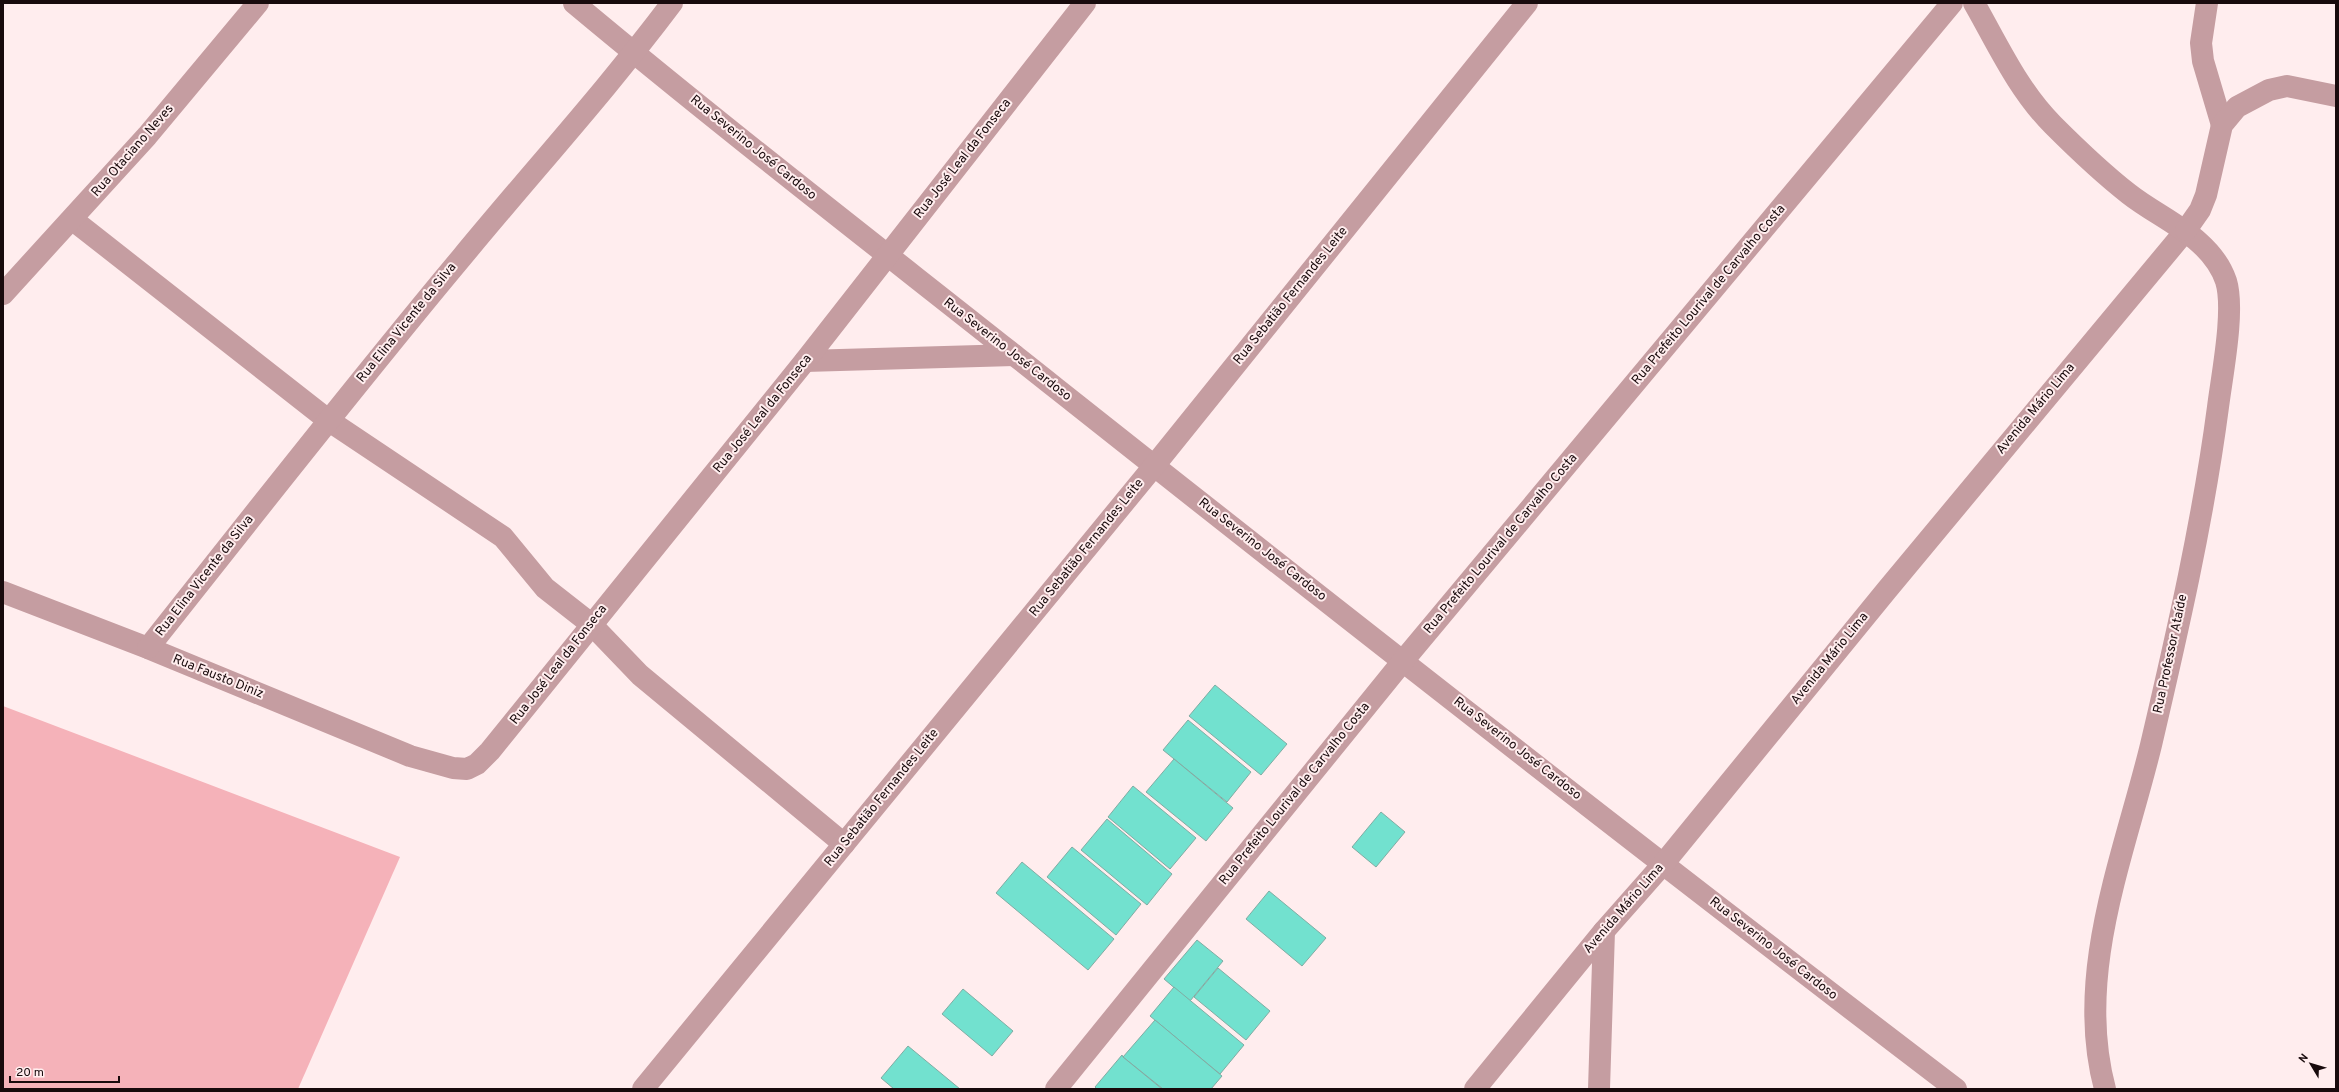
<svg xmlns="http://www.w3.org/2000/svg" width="2339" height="1092" font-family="Overpass,sans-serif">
  <rect width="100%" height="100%" fill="#ffedee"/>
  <!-- green -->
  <polygon fill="#f5b2b9" points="3,706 400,857 298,1089 3,1089"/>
  <!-- building -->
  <g fill="#72e1cf" stroke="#80aca3">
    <polygon points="1215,685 1287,744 1261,775 1189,716"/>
    <polygon points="1188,720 1251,772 1227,802 1163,750"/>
    <polygon points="1174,759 1233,808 1206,841 1146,792"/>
    <polygon points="1133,786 1196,838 1170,869 1108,817"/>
    <polygon points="1381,812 1405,832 1376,867 1352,847"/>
    <polygon points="1107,819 1172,874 1147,905 1081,850"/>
    <polygon points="1072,847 1141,904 1116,935 1047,877"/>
    <polygon points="1022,862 1114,939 1088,970 996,893"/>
    <polygon points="1269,891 1326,938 1302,966 1246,919"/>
    <polygon points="1197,940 1223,961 1190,1001 1164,979"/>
    <polygon points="1218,968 1270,1011 1246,1040 1194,997"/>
    <polygon points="1174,987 1244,1045 1220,1074 1150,1016"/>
    <polygon points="963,989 1013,1031 992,1056 942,1014"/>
    <polygon points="1155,1020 1222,1076 1211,1089 1163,1089 1123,1057"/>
    <polygon points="908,1046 960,1089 894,1089 881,1078"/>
    <polygon points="1122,1055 1123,1057 1162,1089 1097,1089 1095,1087"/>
  </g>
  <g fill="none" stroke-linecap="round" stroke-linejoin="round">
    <!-- minor -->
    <g stroke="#c59da1" stroke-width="22">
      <path d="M574 3C732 135 896 261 1057 389 1355 625 1654 859 1956 1089"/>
      <polyline points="2207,3 2201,43 2203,61 2222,125"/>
      <polyline points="73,220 328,420 503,537 545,588 591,624 640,675 844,844"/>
      <polyline points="3,294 147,136 258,3"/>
      <polyline points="805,361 1014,355"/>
      <polyline points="3,592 148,648 410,756 453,768 467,769 477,764 490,751 805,361 1085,3"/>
      <path d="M148 648C252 517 355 385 462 257 532 172 606 91 672 3"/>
      <polyline points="643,1089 1154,466 1527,3"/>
      <polyline points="1056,1089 1403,661 1952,3"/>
      <polyline points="1475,1089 1604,931 1664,863 1886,591 2186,230"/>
      <polyline points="1599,1089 1604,931"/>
    </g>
    <!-- tertiary -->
    <g stroke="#c59da1" stroke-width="22">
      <path d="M1974 3C1998 45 2018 90 2053 125 2077 149 2102 173 2129 194 2162 220 2211 237 2226 281 2235 310 2222 375 2218 407 2203 521 2177 634 2151 745 2124 856 2074 974 2105 1089"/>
      <polyline points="2186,230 2200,210 2206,195 2222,125 2237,107 2269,90 2287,86 2336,96"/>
    </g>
  </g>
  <g text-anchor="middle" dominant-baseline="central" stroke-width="4" stroke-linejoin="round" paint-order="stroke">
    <!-- street labels -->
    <g font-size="13" fill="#180a0c" stroke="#ffedee">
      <text transform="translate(753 148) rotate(39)">Rua Severino José Cardoso</text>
      <text transform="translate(133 151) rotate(-49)">Rua Otaciano Neves</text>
      <text transform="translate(963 159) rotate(-52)">Rua José Leal da Fonseca</text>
      <text transform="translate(1709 295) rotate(-50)">Rua Prefeito Lourival de Carvalho Costa</text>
      <text transform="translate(1291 296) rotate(-51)">Rua Sebatião Fernandes Leite</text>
      <text transform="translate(407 323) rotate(-51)">Rua Elina Vicente da Silva</text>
      <text transform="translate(1007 350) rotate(38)">Rua Severino José Cardoso</text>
      <text transform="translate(2036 409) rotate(-50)">Avenida Mário Lima</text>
      <text transform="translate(763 414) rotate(-51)">Rua José Leal da Fonseca</text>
      <text transform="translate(1501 544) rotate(-50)">Rua Prefeito Lourival de Carvalho Costa</text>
      <text transform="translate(1087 548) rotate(-51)">Rua Sebatião Fernandes Leite</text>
      <text transform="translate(1262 550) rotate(38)">Rua Severino José Cardoso</text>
      <text transform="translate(205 576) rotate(-52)">Rua Elina Vicente da Silva</text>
      <text transform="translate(2171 654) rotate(-78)">Rua Professor Ataíde</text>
      <text transform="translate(1830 659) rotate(-51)">Avenida Mário Lima</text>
      <text transform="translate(559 665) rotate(-52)">Rua José Leal da Fonseca</text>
      <text transform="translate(218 677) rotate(22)">Rua Fausto Diniz</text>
      <text transform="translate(1517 749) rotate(38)">Rua Severino José Cardoso</text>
      <text transform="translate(1295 794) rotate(-51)">Rua Prefeito Lourival de Carvalho Costa</text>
      <text transform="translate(882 798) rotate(-51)">Rua Sebatião Fernandes Leite</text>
      <text transform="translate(1624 909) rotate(-49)">Avenida Mário Lima</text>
      <text transform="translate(1773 949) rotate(38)">Rua Severino José Cardoso</text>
    </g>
  </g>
  <!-- border -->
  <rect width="2339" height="1092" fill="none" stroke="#180a0c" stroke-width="8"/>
  <!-- north arrow -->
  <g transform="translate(2311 1064) rotate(308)" stroke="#ffedee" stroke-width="3" paint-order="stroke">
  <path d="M0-3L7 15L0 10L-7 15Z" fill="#180a0c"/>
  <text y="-6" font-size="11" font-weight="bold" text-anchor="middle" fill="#180a0c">N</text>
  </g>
  <!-- scale -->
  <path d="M10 1076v6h109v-6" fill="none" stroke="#180a0c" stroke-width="2"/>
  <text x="16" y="1076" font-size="12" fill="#180a0c" stroke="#ffedee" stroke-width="3" paint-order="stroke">20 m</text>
</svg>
